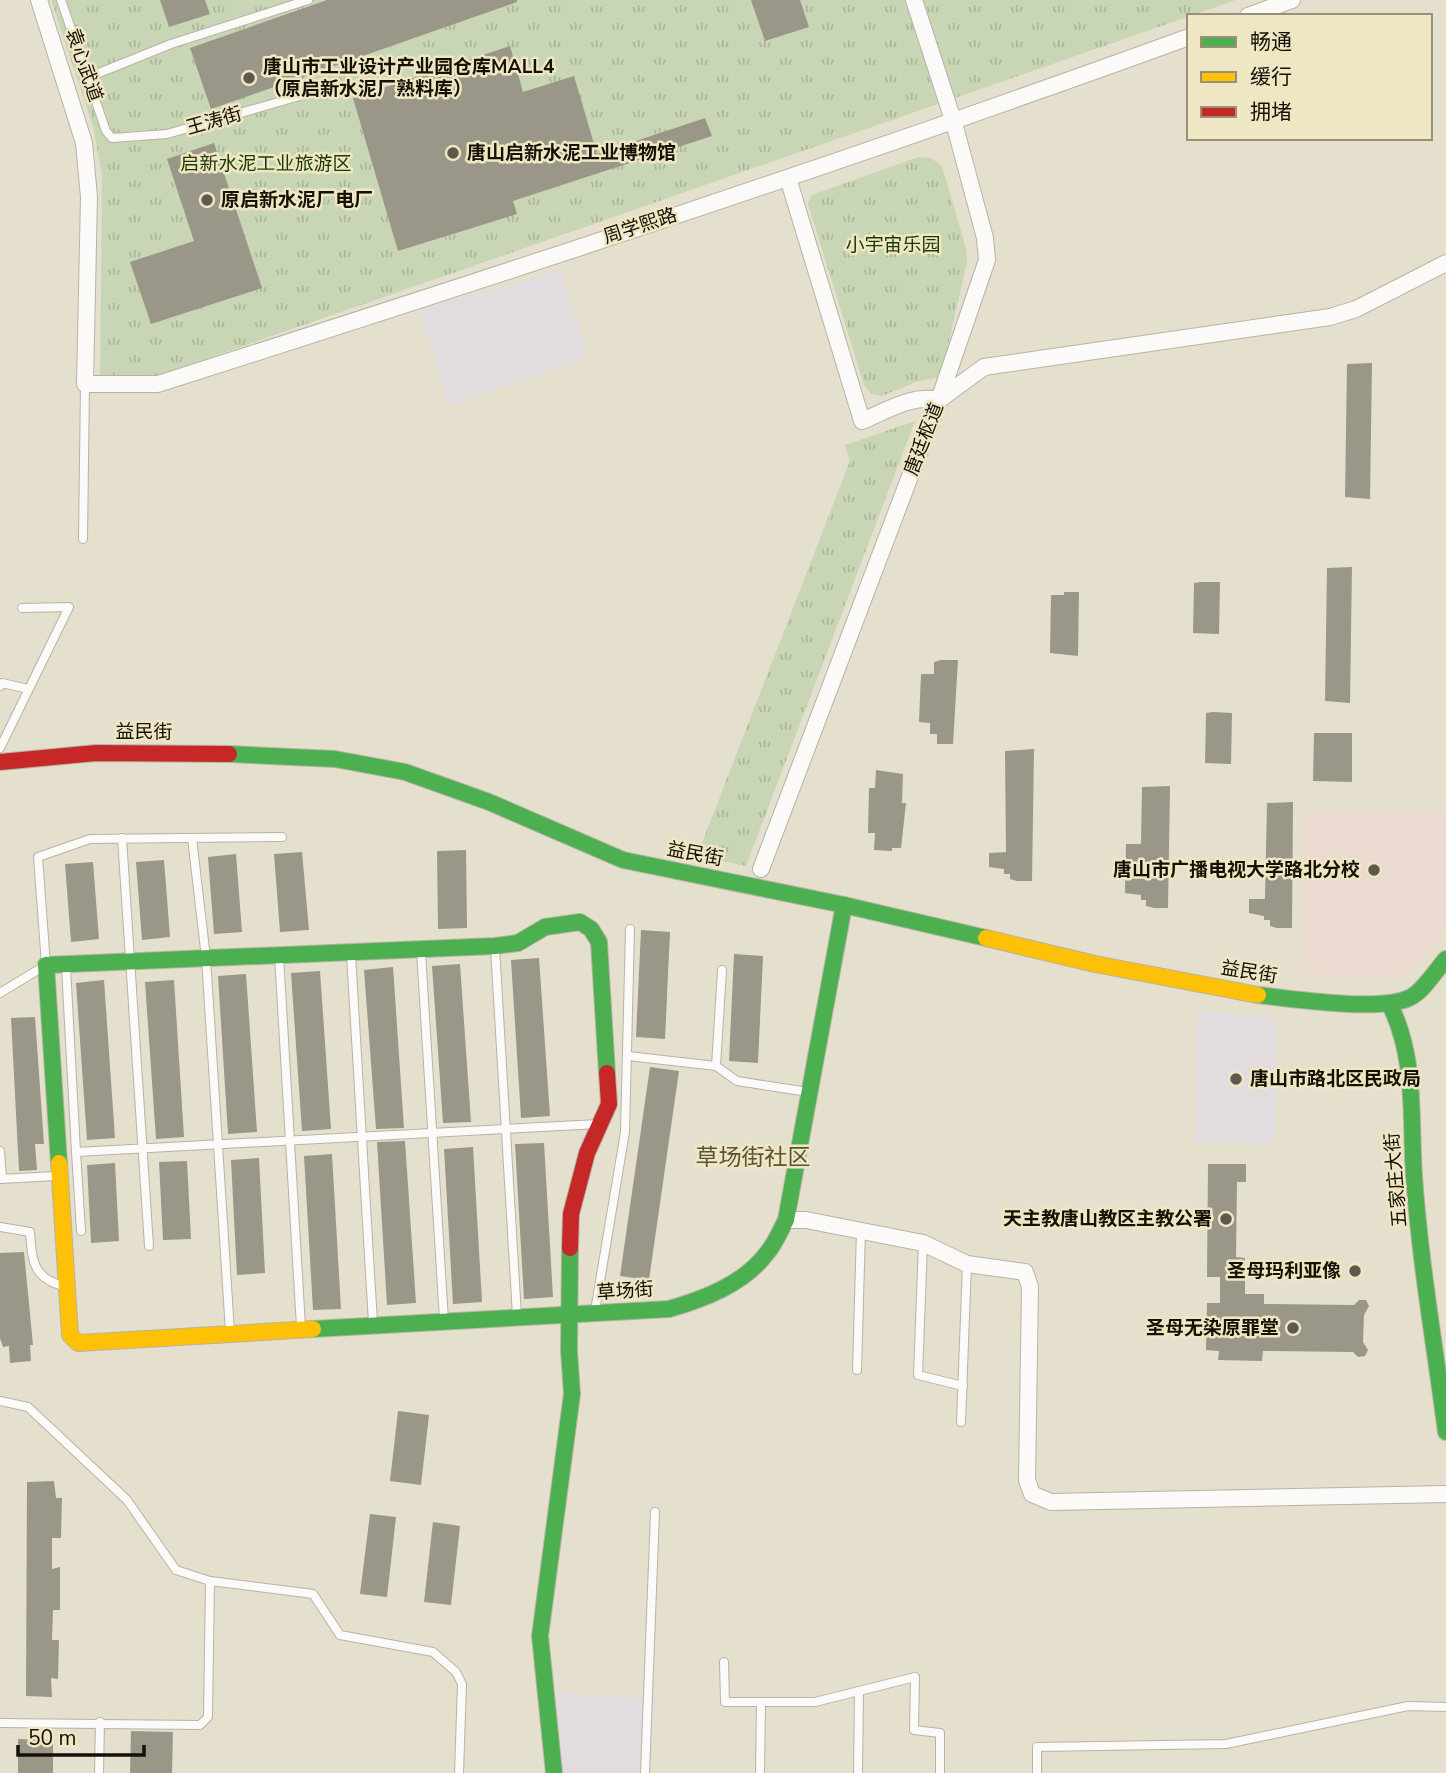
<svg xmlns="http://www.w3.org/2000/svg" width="1446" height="1773" font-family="'Nunito Sans','Noto Sans SC',sans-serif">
  <defs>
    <pattern id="park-tufts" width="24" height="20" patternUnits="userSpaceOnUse" patternTransform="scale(1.75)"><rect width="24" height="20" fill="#c8d6b5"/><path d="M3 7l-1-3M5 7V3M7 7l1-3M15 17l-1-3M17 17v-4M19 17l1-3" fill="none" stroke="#abb79a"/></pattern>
  </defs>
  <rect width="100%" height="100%" fill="#e5e0cd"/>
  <!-- commercial -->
  <g fill="#e2dcdf">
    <polygon points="560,271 589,357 448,406 420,309"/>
    <polygon points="1197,1011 1276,1017 1275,1143 1195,1142"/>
    <polygon points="562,1689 578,1695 655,1699 651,1773 563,1773 556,1698"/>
  </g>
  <!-- education -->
  <polygon fill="#ebdad0" points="1304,811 1446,812 1446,928 1417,963 1395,978 1299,973"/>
  <!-- park -->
  <g fill="url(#park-tufts)">
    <polygon points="51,0 1236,0 169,372 133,380 100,379 102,176 93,126"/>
    <polygon points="918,157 931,158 942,166 966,248 967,262 941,377 916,382 882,396 871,394 864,385 808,204 812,195"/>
    <polygon points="915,421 746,866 697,856 850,461 845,445"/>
  </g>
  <!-- building -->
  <g fill="#9a9688">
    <polygon points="160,0 205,0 210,14 169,27"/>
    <polygon points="327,0 517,0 517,2 211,109 190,48"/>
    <polygon points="751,0 800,0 809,27 765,41"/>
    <polygon points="510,46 523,92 574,76 597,154 705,118 712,136 513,201 517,214 398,251 353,98"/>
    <polygon points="214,143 262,288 151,324 130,262 194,241 167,159"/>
    <polygon points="1372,363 1370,499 1345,497 1347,364"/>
    <polygon points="1352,567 1350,703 1325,701 1327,568"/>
    <polygon points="1201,582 1220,582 1219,634 1193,633 1194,583"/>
    <polygon points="1064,592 1079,592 1078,656 1050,653 1051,595 1064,595"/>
    <polygon points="941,660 958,660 953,744 937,744 937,734 930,734 930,723 919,722 921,674 934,674 934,662"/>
    <polygon points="1213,712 1232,713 1231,764 1205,763 1206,713"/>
    <polygon points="1314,733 1352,733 1352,782 1313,781"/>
    <polygon points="1034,749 1032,881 1017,881 1010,879 1010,874 1004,874 1004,869 989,867 989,853 1006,852 1005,751"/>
    <polygon points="876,770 903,774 902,803 906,803 901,848 892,848 892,851 874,850 875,833 868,833 869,788 875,788"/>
    <polygon points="1170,786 1168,908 1154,908 1146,906 1146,900 1141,900 1141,895 1125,893 1126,844 1141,844 1142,787"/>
    <polygon points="1293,802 1292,928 1277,928 1270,926 1270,920 1264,920 1264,916 1249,913 1249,899 1265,899 1267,803"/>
    <polygon points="466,850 467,928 438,929 437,851"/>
    <polygon points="302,852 309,930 280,932 274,854"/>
    <polygon points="236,854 242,932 214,934 208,857"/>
    <polygon points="164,860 170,937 142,940 136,862"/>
    <polygon points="93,862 99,939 71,942 65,864"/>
    <polygon points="641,930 670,932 665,1039 636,1037"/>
    <polygon points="734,954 763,956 758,1063 729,1061"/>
    <polygon points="539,958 550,1116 521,1118 511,960"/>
    <polygon points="460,964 471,1122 443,1123 432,966"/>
    <polygon points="393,967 404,1128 376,1129 364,970"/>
    <polygon points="320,971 331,1129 302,1131 291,973"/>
    <polygon points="246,974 257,1132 228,1134 218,976"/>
    <polygon points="104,980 115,1138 87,1140 76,983"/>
    <polygon points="174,980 184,1137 156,1139 145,982"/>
    <polygon points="35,1017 44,1144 35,1144 37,1170 19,1171 11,1018"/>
    <polygon points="650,1067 679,1071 649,1280 620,1276"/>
    <polygon points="405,1141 416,1303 387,1305 377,1142"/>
    <polygon points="544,1143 553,1297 524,1299 515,1144"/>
    <polygon points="473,1147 482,1302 453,1304 444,1149"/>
    <polygon points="332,1154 341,1309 313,1310 304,1156"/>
    <polygon points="259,1158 265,1273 237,1275 231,1160"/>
    <polygon points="187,1161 191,1239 163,1240 159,1162"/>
    <polygon points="115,1163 119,1241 91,1243 87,1165"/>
    <polygon points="1208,1164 1246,1164 1246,1182 1237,1182 1236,1257 1245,1258 1245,1294 1264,1294 1264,1304 1354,1305 1359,1300 1366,1300 1369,1306 1364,1315 1363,1342 1368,1350 1365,1356 1358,1357 1353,1352 1263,1351 1262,1361 1218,1360 1219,1351 1206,1350 1207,1303 1220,1303 1220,1277 1207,1277"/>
    <polygon points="24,1252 33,1345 30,1345 31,1361 10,1363 9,1346 3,1347 0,1338 0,1253"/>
    <polygon points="398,1411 429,1415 421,1485 390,1481"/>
    <polygon points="54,1481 56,1498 62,1498 61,1538 52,1538 52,1569 60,1567 60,1610 53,1610 52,1640 59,1640 58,1679 51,1678 52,1697 26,1696 27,1482"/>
    <polygon points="370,1514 396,1517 387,1597 360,1594"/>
    <polygon points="433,1522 460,1526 451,1605 424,1602"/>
    <polygon points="131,1731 173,1732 172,1773 130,1773"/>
    <polygon points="18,1739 53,1740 53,1773 18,1773"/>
  </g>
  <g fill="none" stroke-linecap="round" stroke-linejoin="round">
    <!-- lane casing -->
    <g stroke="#b7b3a4" stroke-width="10">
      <g id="lane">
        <polyline points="61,0 106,131 112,138 167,134 324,89"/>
        <polyline points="89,77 171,44 308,0"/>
        <polyline points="83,539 85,384"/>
        <polyline points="0,686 2,683 28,689"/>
        <polyline points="0,748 69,607 22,608"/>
        <polyline points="122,838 149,1246"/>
        <polyline points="192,838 206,958 230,1332"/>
        <polyline points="495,948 517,1316"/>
        <polyline points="421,952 444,1320"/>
        <polyline points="351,955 373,1323"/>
        <polyline points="279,956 301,1327"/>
        <polyline points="66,967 76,1152 598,1124"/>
        <polyline points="0,993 46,965 38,857 90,839 282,837"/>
        <polyline points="628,1056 716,1066 737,1081 808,1092"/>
        <polyline points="716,1066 722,970"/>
        <polyline points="0,1151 2,1179"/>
        <polyline points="76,1152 81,1231"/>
        <polyline points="0,1179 56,1176"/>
        <path d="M0 1227 30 1232C32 1260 33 1279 64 1286"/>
        <polyline points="923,1243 918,1375 963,1386"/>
        <polyline points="595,1311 625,1132 630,929"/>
        <polyline points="857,1370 861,1230"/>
        <polyline points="0,1401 28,1407 127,1500 176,1570 210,1581"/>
        <polyline points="961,1422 967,1264"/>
        <polyline points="724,1662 725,1702 815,1702 915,1677 914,1730 940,1733 940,1773"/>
        <polyline points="0,1723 200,1725 208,1717 210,1581 313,1594 340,1635 433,1652 456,1672 462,1684 459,1773"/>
        <polyline points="99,1773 100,1722"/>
        <polyline points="645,1773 655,1512"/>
        <polyline points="760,1773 761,1702"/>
        <polyline points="858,1773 859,1691"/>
        <polyline points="1037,1773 1037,1747 1226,1744 1408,1706 1446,1707"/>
      </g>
    </g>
    <!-- street casing -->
    <g stroke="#b7b3a4" stroke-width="18">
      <g id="street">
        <path d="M39 0 84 143 89 197 85 384H158C503 274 848 161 1189 37"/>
        <polyline points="1248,16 1292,0"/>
        <path d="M788 178 862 421C886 411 913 394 939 400L984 367 1330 317 1356 309 1446 263"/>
        <polyline points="761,869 939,400 987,260 985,238 954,123 914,0"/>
        <polyline points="786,1220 806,1220 923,1243 967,1264 1025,1272 1030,1287 1027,1480 1032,1494 1051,1502 1446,1494"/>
      </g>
    </g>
    <!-- fast casing -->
    <g stroke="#b7b3a4" stroke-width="18">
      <g id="fast">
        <polyline points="229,754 335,759 405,772 489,802 623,860 844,905 986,938"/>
        <path d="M1258 995C1292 999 1379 1012 1409 998 1422 993 1436 970 1446 959"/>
        <path d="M1389 1003C1417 1058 1410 1117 1414 1176 1420 1262 1435 1347 1446 1432"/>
        <polyline points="59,1163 46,965 495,946 518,943 545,927 580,922 591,929 599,942 607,1073"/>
        <path d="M313 1329 669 1309C704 1299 744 1284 767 1253 775 1244 780 1231 786 1220L844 905"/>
        <polyline points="554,1773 540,1636 572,1394 569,1351 570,1248"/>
      </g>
    </g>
    <!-- slow casing -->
    <g stroke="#b7b3a4" stroke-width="18">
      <g id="slow">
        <polyline points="986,938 1095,964 1258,995"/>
        <polyline points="59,1163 70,1335 78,1343 313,1329"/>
      </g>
    </g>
    <!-- jam casing -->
    <g stroke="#b7b3a4" stroke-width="18">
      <g id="jam">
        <polyline points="0,762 96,753 229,754"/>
        <polyline points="570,1248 571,1214 587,1153 609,1104 607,1073"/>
      </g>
    </g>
    <!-- lane -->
    <use href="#lane" stroke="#fbfaf8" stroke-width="8"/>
    <!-- street -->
    <use href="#street" stroke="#fbfaf8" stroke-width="16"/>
    <!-- fast -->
    <use href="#fast" stroke="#4caf50" stroke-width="16"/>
    <!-- slow -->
    <use href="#slow" stroke="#ffc107" stroke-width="16"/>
    <!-- jam -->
    <use href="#jam" stroke="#c62828" stroke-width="16"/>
  </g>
  <!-- markers -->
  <g fill="#5e594c" stroke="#efe6c3" stroke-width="2.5">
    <circle cx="249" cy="78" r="7"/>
    <circle cx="453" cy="153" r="7"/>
    <circle cx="207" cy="200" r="7"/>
    <circle cx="1374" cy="870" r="7"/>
    <circle cx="1236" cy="1079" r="7"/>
    <circle cx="1226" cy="1219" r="7"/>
    <circle cx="1355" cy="1271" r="7"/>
    <circle cx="1293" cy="1328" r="7"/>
  </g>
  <g text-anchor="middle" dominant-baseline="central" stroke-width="5" stroke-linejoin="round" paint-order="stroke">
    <!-- street labels -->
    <g font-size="19" fill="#151106" stroke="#efe6c3">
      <text transform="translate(84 65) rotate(71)">袁心武道</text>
      <text transform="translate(214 121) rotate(-16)">王涛街</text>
      <text transform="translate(640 226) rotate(-18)">周学熙路</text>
      <text transform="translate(924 439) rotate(-69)">唐廷枢道</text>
      <text x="144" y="732">益民街</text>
      <text transform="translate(695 854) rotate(11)">益民街</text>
      <text transform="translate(1249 972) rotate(9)">益民街</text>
      <text transform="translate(1396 1180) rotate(-95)">五家庄大街</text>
      <text transform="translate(625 1291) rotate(-4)">草场街</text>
    </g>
    <!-- poi labels -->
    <g font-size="19" font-weight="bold" fill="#151106" stroke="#efe6c3" text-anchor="start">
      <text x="263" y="67">唐山市工业设计产业园仓库MALL4<tspan x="263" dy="22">（原启新水泥厂熟料库）</tspan></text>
      <text x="467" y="153">唐山启新水泥工业博物馆</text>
      <text x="221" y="200">原启新水泥厂电厂</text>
      <text x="1360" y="870" text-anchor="end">唐山市广播电视大学路北分校</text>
      <text x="1250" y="1079">唐山市路北区民政局</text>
      <text x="1212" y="1219" text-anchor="end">天主教唐山教区主教公署</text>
      <text x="1341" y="1271" text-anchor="end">圣母玛利亚像</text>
      <text x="1279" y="1328" text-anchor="end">圣母无染原罪堂</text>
    </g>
    <!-- park labels -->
    <g font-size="19" fill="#1a3904" stroke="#efe6c3">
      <text x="266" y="164">启新水泥工业旅游区</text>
      <text x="893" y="245">小宇宙乐园</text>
    </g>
    <!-- quarter labels -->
    <g font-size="23" fill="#5a5234" stroke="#efe6c3">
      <text x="753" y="1157">草场街社区</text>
    </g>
  </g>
  <!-- legend -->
  <rect x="1187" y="14" width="245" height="126" fill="#efe6c3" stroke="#989177" stroke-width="2"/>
  <rect x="1201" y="37" width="35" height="10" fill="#4caf50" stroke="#989177" stroke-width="2"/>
  <text x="1250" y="49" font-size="21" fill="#151106">畅通</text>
  <rect x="1201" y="72" width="35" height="10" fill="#ffc107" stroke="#989177" stroke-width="2"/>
  <text x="1250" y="84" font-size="21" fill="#151106">缓行</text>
  <rect x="1201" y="107" width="35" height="10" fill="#c62828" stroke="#989177" stroke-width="2"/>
  <text x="1250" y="119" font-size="21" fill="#151106">拥堵</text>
  <!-- scale -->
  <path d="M18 1745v10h126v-10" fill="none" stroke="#151106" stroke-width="3.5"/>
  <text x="28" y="1745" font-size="21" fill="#151106" stroke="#efe6c3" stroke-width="5" paint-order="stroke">50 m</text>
</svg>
